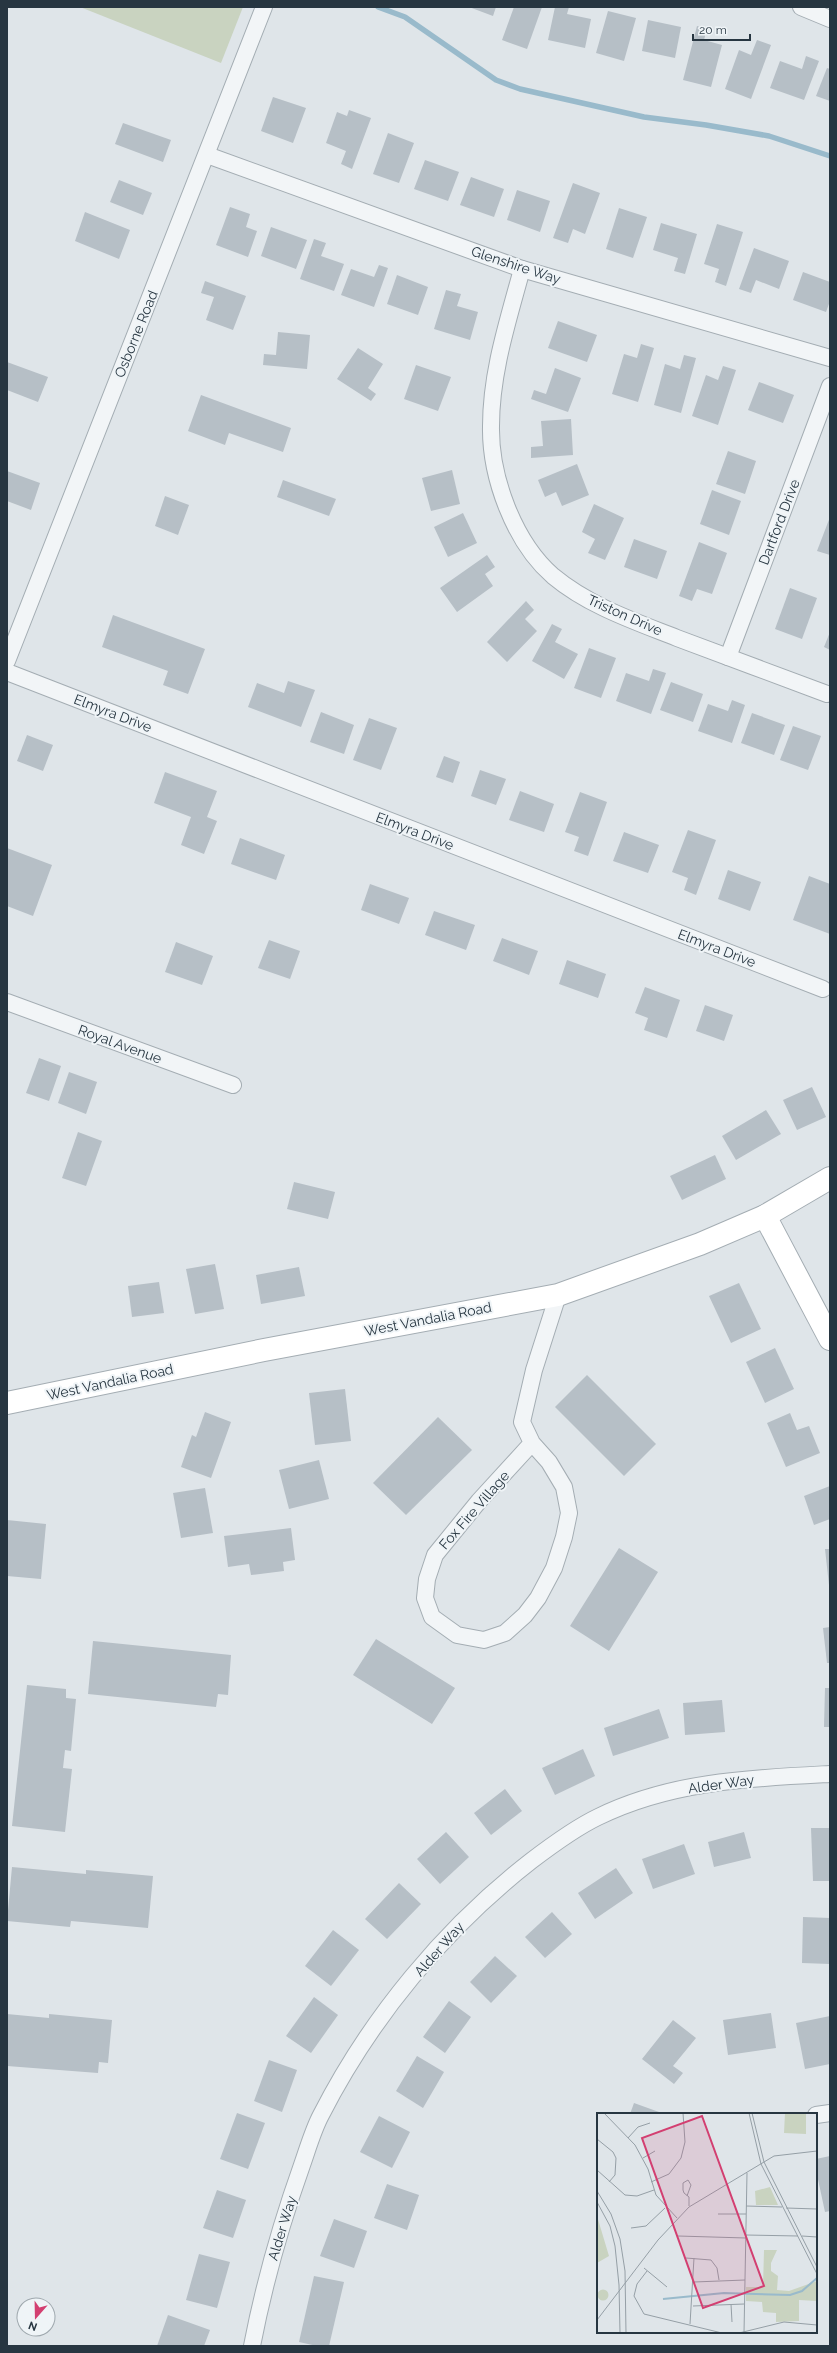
<svg xmlns="http://www.w3.org/2000/svg" width="837" height="2353" font-family="Raleway,sans-serif">
  <rect width="100%" height="100%" fill="#dfe5e9"/>
  <!-- green -->
  <polygon fill="#c9d3c0" points="80,7 243,7 221,63"/>
  <g fill="none" stroke-linecap="round" stroke-linejoin="round">
    <!-- stream -->
    <polyline stroke="#99bacb" stroke-width="5.5" points="378,7 405,17 496,80 520,89 644,117 706,125 769,136 830,156"/>
  </g>
  <!-- building -->
  <g fill="#b6bfc6">
    <polygon points="469,7 496,7 493,16"/>
    <polygon points="514,7 542,7 527,49 502,40"/>
    <polygon points="555,7 569,7 567,14 591,19 585,48 548,40"/>
    <polygon points="608,11 636,18 624,61 596,53"/>
    <polygon points="648,20 681,27 675,58 642,51"/>
    <polygon points="697,26 707,29 704,40 722,45 711,87 683,80"/>
    <polygon points="757,40 771,45 751,99 725,89 739,50 751,55"/>
    <polygon points="806,56 819,61 804,100 770,88 780,61 802,69"/>
    <polygon points="827,68 830,69 830,101 816,96"/>
    <polygon points="273,97 306,108 293,143 261,131"/>
    <polygon points="349,110 371,118 352,169 341,164 346,151 326,143 337,112 347,116"/>
    <polygon points="123,123 171,140 163,162 115,144"/>
    <polygon points="388,133 414,143 399,183 373,174"/>
    <polygon points="425,160 459,172 448,201 414,189"/>
    <polygon points="471,177 504,189 494,217 460,205"/>
    <polygon points="119,180 152,193 143,215 110,202"/>
    <polygon points="573,183 600,193 585,234 573,229 568,243 553,238"/>
    <polygon points="517,190 550,201 540,232 507,220"/>
    <polygon points="230,207 250,214 246,227 257,231 248,257 216,245"/>
    <polygon points="619,208 647,217 633,258 606,249"/>
    <polygon points="85,212 130,230 119,259 75,241"/>
    <polygon points="661,223 697,234 685,274 674,271 678,258 653,250"/>
    <polygon points="717,224 743,232 726,286 715,282 719,269 704,264"/>
    <polygon points="271,227 307,240 296,269 261,256"/>
    <polygon points="314,239 326,243 321,256 344,264 334,291 300,279"/>
    <polygon points="754,248 789,261 779,289 756,280 751,293 739,289"/>
    <polygon points="379,265 388,268 374,307 341,295 351,269 374,277"/>
    <polygon points="803,272 830,282 830,301 826,312 793,300"/>
    <polygon points="397,275 428,287 418,315 387,304"/>
    <polygon points="205,281 246,296 233,330 206,320 214,297 201,293"/>
    <polygon points="446,290 461,294 457,306 478,312 470,340 434,329"/>
    <polygon points="558,321 597,335 587,362 548,348"/>
    <polygon points="278,332 310,335 307,369 263,365 264,354 276,355"/>
    <polygon points="641,344 654,348 638,402 612,394 624,354 637,358"/>
    <polygon points="358,348 383,364 368,388 376,394 371,401 337,379"/>
    <polygon points="684,355 696,358 681,413 654,405 665,364 680,369"/>
    <polygon points="7,362 48,377 38,402 7,390"/>
    <polygon points="416,365 451,377 438,411 404,399"/>
    <polygon points="723,366 736,370 718,425 692,416 706,375 718,380"/>
    <polygon points="555,368 581,378 568,412 531,399 534,390 546,394"/>
    <polygon points="759,382 794,395 783,423 748,410"/>
    <polygon points="201,395 291,428 283,452 229,433 225,445 188,431"/>
    <polygon points="571,419 573,455 531,458 531,447 543,446 541,421"/>
    <polygon points="728,451 756,461 745,494 716,484"/>
    <polygon points="577,464 589,495 562,506 556,492 545,497 538,480"/>
    <polygon points="452,470 460,504 431,511 422,478"/>
    <polygon points="7,471 40,483 31,510 7,501"/>
    <polygon points="283,480 336,499 329,516 277,497"/>
    <polygon points="712,490 741,501 729,535 700,524"/>
    <polygon points="165,496 189,505 178,535 155,526"/>
    <polygon points="594,504 624,518 605,560 588,553 595,539 582,532"/>
    <polygon points="463,513 477,543 448,557 434,527"/>
    <polygon points="830,517 830,555 817,551"/>
    <polygon points="634,539 667,551 657,579 624,567"/>
    <polygon points="699,542 727,553 712,594 697,589 692,601 679,596"/>
    <polygon points="487,555 495,567 485,574 493,586 457,612 440,588"/>
    <polygon points="790,588 817,598 802,639 775,629"/>
    <polygon points="526,601 534,610 525,619 537,631 507,662 487,642"/>
    <polygon points="113,615 205,649 188,694 163,685 168,671 102,647"/>
    <polygon points="552,624 562,629 555,642 578,654 564,679 532,661"/>
    <polygon points="830,632 830,650 824,647"/>
    <polygon points="589,648 616,658 601,698 574,688"/>
    <polygon points="653,669 666,673 651,714 616,701 626,673 649,681"/>
    <polygon points="288,681 315,690 301,727 248,707 257,683 284,693"/>
    <polygon points="671,682 703,694 693,722 660,710"/>
    <polygon points="732,700 745,705 732,743 698,731 708,704 728,711"/>
    <polygon points="321,712 354,725 344,754 310,742"/>
    <polygon points="752,713 785,725 774,755 741,743"/>
    <polygon points="369,718 397,728 381,770 353,760"/>
    <polygon points="793,726 821,736 808,770 780,760"/>
    <polygon points="27,735 53,745 43,771 17,761"/>
    <polygon points="444,756 460,762 453,783 436,777"/>
    <polygon points="480,770 506,779 496,805 471,796"/>
    <polygon points="165,772 217,791 207,817 217,821 204,854 181,845 191,817 154,803"/>
    <polygon points="520,791 554,804 544,832 509,820"/>
    <polygon points="580,792 607,802 588,856 574,851 579,837 565,832"/>
    <polygon points="688,830 716,840 696,895 684,890 688,878 672,872"/>
    <polygon points="624,832 659,845 648,873 613,861"/>
    <polygon points="240,838 285,855 276,880 231,864"/>
    <polygon points="7,848 52,865 33,916 7,906"/>
    <polygon points="728,870 761,882 750,911 718,899"/>
    <polygon points="809,876 830,884 830,934 793,920"/>
    <polygon points="370,884 409,898 399,924 361,910"/>
    <polygon points="434,911 475,925 466,950 425,935"/>
    <polygon points="502,938 538,951 529,975 493,961"/>
    <polygon points="269,940 300,951 290,979 258,968"/>
    <polygon points="176,942 213,956 202,985 165,972"/>
    <polygon points="567,960 606,974 598,998 559,984"/>
    <polygon points="645,987 680,1000 667,1038 644,1030 648,1018 635,1013"/>
    <polygon points="705,1005 733,1015 724,1041 696,1031"/>
    <polygon points="39,1058 61,1066 49,1101 26,1093"/>
    <polygon points="69,1072 97,1082 86,1114 58,1103"/>
    <polygon points="812,1087 826,1117 797,1130 783,1100"/>
    <polygon points="766,1110 781,1134 736,1160 722,1136"/>
    <polygon points="78,1132 102,1141 86,1186 62,1178"/>
    <polygon points="715,1155 726,1179 682,1200 670,1176"/>
    <polygon points="294,1182 335,1192 328,1219 287,1209"/>
    <polygon points="215,1264 224,1309 195,1314 186,1269"/>
    <polygon points="299,1267 305,1296 261,1304 256,1275"/>
    <polygon points="159,1282 164,1313 132,1317 128,1286"/>
    <polygon points="739,1283 761,1329 731,1343 709,1296"/>
    <polygon points="775,1348 794,1389 765,1403 746,1362"/>
    <polygon points="587,1375 656,1444 624,1476 555,1407"/>
    <polygon points="345,1389 351,1441 315,1445 309,1393"/>
    <polygon points="205,1412 231,1422 211,1478 181,1467 192,1435 196,1437"/>
    <polygon points="790,1413 797,1430 809,1426 820,1453 786,1467 767,1423"/>
    <polygon points="438,1417 472,1450 406,1515 373,1483"/>
    <polygon points="319,1460 329,1499 289,1509 279,1470"/>
    <polygon points="830,1486 830,1519 814,1525 804,1496"/>
    <polygon points="205,1488 213,1533 181,1538 173,1493"/>
    <polygon points="7,1520 46,1524 41,1579 7,1576"/>
    <polygon points="291,1528 295,1560 283,1562 284,1571 251,1575 249,1564 228,1567 224,1536"/>
    <polygon points="619,1548 658,1572 609,1651 570,1626"/>
    <polygon points="825,1549 830,1549 830,1585 829,1585"/>
    <polygon points="830,1627 830,1663 827,1663 823,1628"/>
    <polygon points="376,1639 455,1688 432,1724 353,1675"/>
    <polygon points="93,1641 231,1655 228,1695 218,1694 216,1707 88,1694"/>
    <polygon points="27,1685 66,1689 66,1698 76,1699 71,1751 65,1750 63,1768 72,1769 65,1832 12,1826"/>
    <polygon points="825,1688 830,1688 830,1727 824,1727"/>
    <polygon points="722,1700 725,1732 685,1735 683,1703"/>
    <polygon points="659,1709 669,1738 613,1756 604,1728"/>
    <polygon points="583,1749 595,1776 555,1795 542,1768"/>
    <polygon points="505,1789 522,1811 491,1835 474,1813"/>
    <polygon points="811,1828 830,1828 830,1881 813,1881"/>
    <polygon points="446,1832 469,1857 440,1884 417,1859"/>
    <polygon points="744,1832 751,1858 714,1867 708,1842"/>
    <polygon points="684,1844 695,1874 653,1889 642,1859"/>
    <polygon points="12,1867 86,1874 86,1870 153,1876 148,1928 71,1921 70,1927 7,1921"/>
    <polygon points="616,1868 633,1893 595,1919 578,1893"/>
    <polygon points="399,1883 421,1904 387,1939 365,1919"/>
    <polygon points="552,1912 572,1934 545,1958 525,1937"/>
    <polygon points="803,1917 830,1918 830,1964 802,1963"/>
    <polygon points="333,1930 359,1950 331,1986 305,1966"/>
    <polygon points="495,1956 517,1976 491,2003 470,1982"/>
    <polygon points="314,1997 338,2015 311,2053 286,2036"/>
    <polygon points="449,2001 471,2017 445,2053 423,2037"/>
    <polygon points="771,2013 776,2048 728,2055 723,2020"/>
    <polygon points="7,2014 49,2018 49,2014 112,2020 108,2063 99,2062 98,2073 7,2066"/>
    <polygon points="830,2016 830,2064 805,2069 796,2023"/>
    <polygon points="673,2020 696,2038 673,2066 683,2073 674,2084 642,2059"/>
    <polygon points="417,2056 444,2072 423,2108 396,2091"/>
    <polygon points="269,2060 297,2070 282,2112 254,2101"/>
    <polygon points="634,2103 659,2112 658,2114 630,2114"/>
    <polygon points="237,2113 265,2123 248,2169 220,2159"/>
    <polygon points="379,2116 410,2132 392,2168 360,2152"/>
    <polygon points="830,2156 830,2211 825,2212 816,2170 816,2159"/>
    <polygon points="387,2184 419,2195 407,2230 374,2218"/>
    <polygon points="217,2190 246,2200 233,2238 203,2228"/>
    <polygon points="334,2219 367,2231 354,2268 320,2256"/>
    <polygon points="199,2254 230,2262 217,2308 186,2300"/>
    <polygon points="314,2276 344,2282 329,2346 317,2346 299,2342"/>
    <polygon points="168,2315 210,2330 204,2346 157,2346"/>
  </g>
  <g fill="none" stroke-linecap="round" stroke-linejoin="round">
    <!-- street casing -->
    <g stroke="#a4adb3" stroke-width="18">
      <g id="street">
        <polyline points="801,7 830,19"/>
        <polyline points="207,155 522,269 830,358"/>
        <path d="M522 269C508 321 491 372 491 426 490 477 514 542 553 576 589 606 634 621 677 638 727 657 777 675 827 694"/>
        <polyline points="728,657 830,386"/>
        <polyline points="7,661 264,7"/>
        <polyline points="7,672 823,989"/>
        <polyline points="7,1002 233,1085"/>
        <polyline points="532,1443 479,1501 435,1555 427,1579 425,1598 432,1617 457,1635 484,1640 505,1633 525,1615 538,1598 554,1568 564,1537 569,1513 564,1487 549,1462 532,1443 522,1422 534,1370 558,1295"/>
        <polyline points="816,2115 830,2113"/>
        <path d="M252 2346C264 2284 281 2224 302 2165 308 2148 313 2130 321 2115 371 2017 445 1928 531 1861 552 1845 575 1828 598 1817 671 1781 751 1778 830 1774"/>
      </g>
    </g>
    <!-- secondary casing -->
    <g stroke="#a4adb3" stroke-width="24">
      <g id="secondary">
        <polyline points="765,1216 830,1339"/>
        <polyline points="7,1403 264,1350 558,1295 700,1244 765,1216 830,1178"/>
      </g>
    </g>
    <!-- street -->
    <use href="#street" stroke="#f2f5f7" stroke-width="16"/>
    <!-- secondary -->
    <use href="#secondary" stroke="#fff" stroke-width="22"/>
  </g>
  <g text-anchor="middle" dominant-baseline="central" stroke-width="4" stroke-linejoin="round" paint-order="stroke">
    <!-- street labels -->
    <g font-size="14" fill="#273641" stroke="#eff4f7">
      <text transform="translate(516 265) rotate(18)">Glenshire Way</text>
      <text transform="translate(136 334) rotate(-68)">Osborne Road</text>
      <text transform="translate(779 522) rotate(-69)">Dartford Drive</text>
      <text transform="translate(625 615) rotate(24)">Triston Drive</text>
      <text transform="translate(113 713) rotate(21)">Elmyra Drive</text>
      <text transform="translate(415 831) rotate(21)">Elmyra Drive</text>
      <text transform="translate(717 948) rotate(21)">Elmyra Drive</text>
      <text transform="translate(120 1044) rotate(20)">Royal Avenue</text>
      <text transform="translate(428 1319) rotate(-11)">West Vandalia Road</text>
      <text transform="translate(110 1382) rotate(-12)">West Vandalia Road</text>
      <text transform="translate(474 1510) rotate(-49)">Fox Fire Village</text>
      <text transform="translate(721 1784) rotate(-8)">Alder Way</text>
      <text transform="translate(439 1949) rotate(-49)">Alder Way</text>
      <text transform="translate(282 2228) rotate(-73)">Alder Way</text>
    </g>
  </g>
  <!-- overview -->
  <g transform="translate(597 2113)">
    <rect width="220" height="220" fill="#dfe5e9"/>
    <path d="M188 0H209V21L187 20ZM173 74 181 92H159L158 78ZM0 103 12 143 0 150ZM167 137H180L174 150V158L181 163 180 177 192 178 220 168V188L202 187V208L179 209V200L166 199 165 189 149 188V174H166ZM0.5 182a5.5 5.5 0 1 1 11 0a5.5 5.5 0 1 1-11 0Z" fill="#c9d3c0"/>
    <path fill="none" stroke="#99bacb" stroke-width="2" d="M66 186 127 180 193 182 205 178 220 165"/>
    <path fill="none" stroke="#959fa6" stroke-width="1" d="M7 0 38 32 51 56 59 82 80 105M152 0 164 51 220 161M155 0 167 49 220 154M31 25 41 14 53 10M0 26 16 39 19 45 18 62 12 69M46 45 58 38M0 57 28 82 40 83 57 77M54 69 72 61 84 45 88 29 86 0M0 78 14 101 23 126 28 158 29 220M90 83 94 72 91 67 86 70V77L87 80 92 84V93M0 89 13 113 18 133 22 172 23 220M149 93 185 94M189 95 220 96M121 101H149M34 115 49 113 68 95M149 122 201 123M81 123 149 125M205 123 220 124M89 145 114 147 120 155 122 167M47 155 70 174M50 158 40 171 37 183 47 201 125 220M97 169 148 167M134 191 135 209M96 193 147 191M0 207 61 127 92 94 177 43 220 38M93 211 97 145M142 220 187 209 220 212M147 220 150 60"/>
    <path fill="#d33f71" fill-opacity="0.15" stroke="#d33f71" stroke-width="2" d="M105 3 167 173 106 195 45 25Z"/>
    <rect width="220" height="220" fill="none" stroke="#273641" stroke-width="2"/>
  </g>
  <!-- border -->
  <rect width="837" height="2353" fill="none" stroke="#273641" stroke-width="16"/>
  <!-- north arrow -->
  <g transform="translate(36 2317) rotate(200)"><circle r="19" fill="#eff4f7" stroke="#9fa8ae"/>
  <path d="M0-3L7 15L0 10L-7 15Z" fill="#d33f71"/>
  <text y="-6" font-size="11" font-weight="bold" text-anchor="middle" fill="#273641">N</text>
  </g>
  <!-- scale -->
  <path d="M693 34v6h57v-6" fill="none" stroke="#273641" stroke-width="2"/>
  <text x="699" y="34" font-size="12" fill="#273641" stroke="#eff4f7" stroke-width="3" paint-order="stroke">20 m</text>
</svg>
